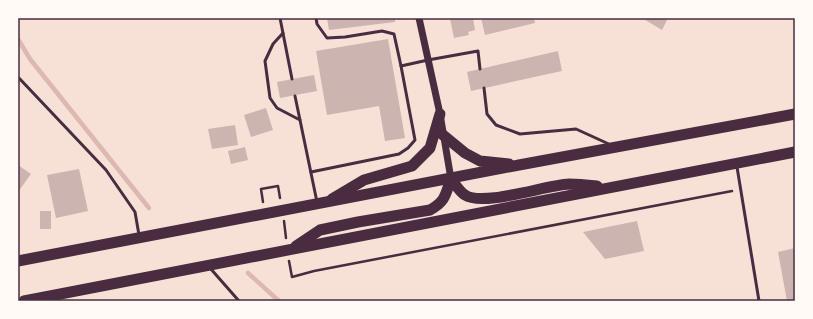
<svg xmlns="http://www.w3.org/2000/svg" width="813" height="319" font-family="'PT Sans',sans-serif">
  <rect width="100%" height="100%" fill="#f7e1d7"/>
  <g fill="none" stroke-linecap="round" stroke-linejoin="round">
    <!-- stream -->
    <g stroke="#dcb8b0" stroke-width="4.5">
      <polyline points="18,39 30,59 149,208"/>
      <polyline points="248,273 279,301"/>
    </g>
  </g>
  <!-- building -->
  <g fill="#ccb4b1">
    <polygon points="327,18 395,18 395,22 329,30"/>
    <polygon points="456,18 473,18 475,30 468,32 469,35 454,38 450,19"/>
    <polygon points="481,18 534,18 535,23 485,35"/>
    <polygon points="642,18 668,18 662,30"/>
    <polygon points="388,39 405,138 385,141 379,106 327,115 316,51"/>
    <polygon points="558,51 562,71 471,91 467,72"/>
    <polygon points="314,75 317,91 280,98 277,82"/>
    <polygon points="266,108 273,130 251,137 244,115"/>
    <polygon points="235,125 238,145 212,149 208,129"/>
    <polygon points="245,147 248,160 231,164 228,151"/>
    <polygon points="18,165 31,174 18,192"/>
    <polygon points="79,169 88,211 56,218 47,175"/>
    <rect x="40" y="211" width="11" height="18"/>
    <polygon points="637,221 644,251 605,259 583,232"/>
    <polygon points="795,248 795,301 787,301 778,252"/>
  </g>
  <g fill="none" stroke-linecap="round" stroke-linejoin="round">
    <!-- path -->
    <g stroke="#4a2c40" stroke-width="2.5">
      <polyline points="263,202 261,189 278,186 280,198"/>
      <polyline points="284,221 286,238"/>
      <polyline points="289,261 292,277 314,271 732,191"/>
    </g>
    <!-- service -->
    <g stroke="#4a2c40" stroke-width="3">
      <polyline points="280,18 292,79"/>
      <polyline points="316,18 317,24 327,38 345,37 382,31 394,34 401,66 428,60 478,51 480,69"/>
      <polyline points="283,33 273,44 265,61 270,98 277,108 300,120"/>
      <polyline points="18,77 106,170 135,212 139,235"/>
      <polyline points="484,88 487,114 496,125 520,134 576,129 611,145"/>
      <polyline points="295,96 317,202"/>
      <polyline points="737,167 759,301"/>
      <polyline points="311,172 399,154 408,148 415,140 401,66"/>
      <polyline points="210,268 239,301"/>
    </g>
    <!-- tertiary -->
    <polyline stroke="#4a2c40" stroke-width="7" points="419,18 440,114 451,179"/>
    <!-- trunk -->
    <g stroke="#4a2c40" stroke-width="11">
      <polyline points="443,135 465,153 480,161 509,164"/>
      <path d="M451 179C455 184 460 192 465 195 483 207 546 185 569 184 578 184 588 185 597 186"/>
      <polyline points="332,199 364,180 412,166 430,148 440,114"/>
      <path d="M296 246 320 230 358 222 430 210C446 201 445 195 451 179"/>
      <polyline points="18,261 519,165 795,114"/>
      <polyline points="24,301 795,152"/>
    </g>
  </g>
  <!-- border -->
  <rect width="813" height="319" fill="none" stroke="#fffaf5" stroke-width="38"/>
  <rect x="19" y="19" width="775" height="281" fill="none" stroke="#4a2c40" stroke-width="1.5"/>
</svg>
